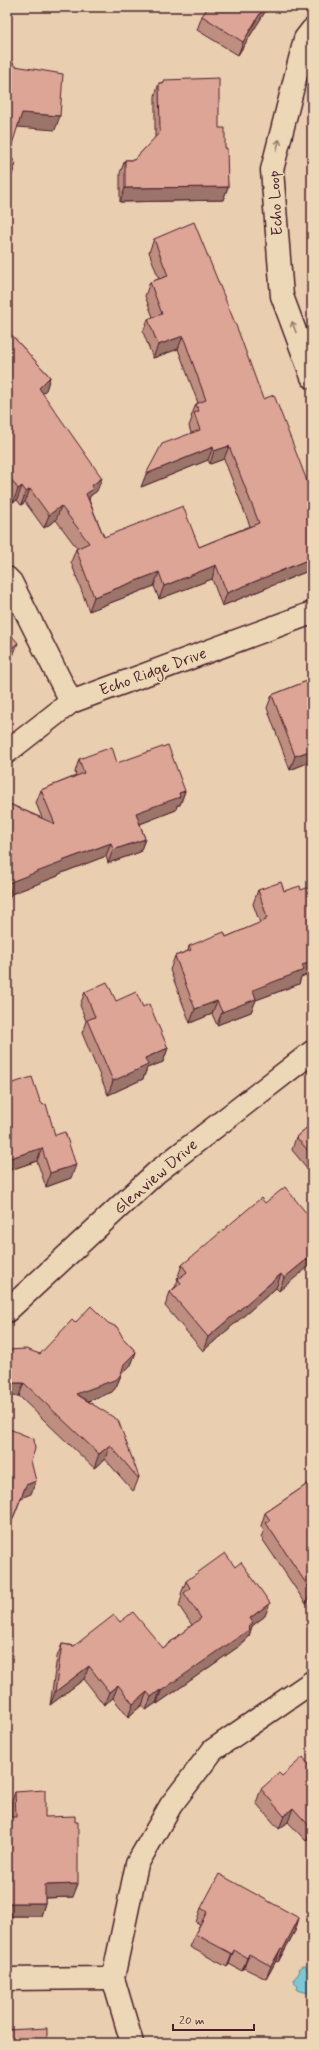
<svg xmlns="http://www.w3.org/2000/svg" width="319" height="2050" font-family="Mynerve,sans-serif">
  <rect width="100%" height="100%" fill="#e9ceb0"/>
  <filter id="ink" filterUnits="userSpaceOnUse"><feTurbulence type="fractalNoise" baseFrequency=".025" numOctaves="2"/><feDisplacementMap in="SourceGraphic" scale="8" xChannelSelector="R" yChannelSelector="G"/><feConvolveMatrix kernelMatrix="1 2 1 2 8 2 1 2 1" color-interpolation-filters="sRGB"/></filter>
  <g filter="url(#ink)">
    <!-- water -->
    <polygon fill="#79c9d4" stroke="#668590" points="302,1966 306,1966 307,1971 312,1972 312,1994 297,1990 298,1986 295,1984 294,1979 299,1973 298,1969"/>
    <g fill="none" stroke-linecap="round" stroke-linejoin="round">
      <!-- minor casing -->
      <g stroke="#4a1f2b" stroke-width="25">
        <g id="minor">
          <polyline points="312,30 305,39 272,170 282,296 312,377"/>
          <polyline points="7,578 11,582 71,702"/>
          <polyline points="7,752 71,702 312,613"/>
          <polyline points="7,1311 157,1172 312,1052"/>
          <polyline points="7,1979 113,1978"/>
          <polyline points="132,2043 113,1978 137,1864 171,1805 213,1750 312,1682"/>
        </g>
      </g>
      <!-- minor -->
      <use href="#minor" stroke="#ecd8b6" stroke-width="22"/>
    </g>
    <!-- wall -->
    <g fill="#be8e81" stroke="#4a1f2b">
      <polygon points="268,7 238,55 197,30 202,16"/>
      <polygon points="164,80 219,128 225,148 228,187 223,200 120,202 120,173 125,160 134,160 155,138 155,96 159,83 163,83"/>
      <polygon points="154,239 263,399 312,494 312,503 310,509 312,561 308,571 222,606 212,579 159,599 154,586 89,611 71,562 76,549 77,548 56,520 44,528 25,502 21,505 17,500 13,502 7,493 7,330 50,377 46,390 42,393 97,491 90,496 89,500 104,537 199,547 250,526 224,459 210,464 208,460 141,487 191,433 189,426 192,418 191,417 196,404 198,403 178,349 153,358 143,332 148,319 153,317 145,296 150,282 159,279 149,252"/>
      <polygon points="312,679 312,761 290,770 267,708 272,695"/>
      <polygon points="79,759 117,763 185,791 180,805 177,805 176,810 140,824 145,839 140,852 108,863 106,856 59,874 58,876 11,894 7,904 7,803 42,818 36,803 41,790 76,776 75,772"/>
      <polygon points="258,890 301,977 299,984 256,1000 251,1012 217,1025 212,1014 190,1023 170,970 175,956 188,951 189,946 226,937 260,923 253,904"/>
      <polygon points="85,992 116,1001 143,1007 168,1048 163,1062 147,1068 143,1079 108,1095 82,1033 86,1021 80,1005"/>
      <polygon points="7,1085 40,1101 55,1135 71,1178 46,1187 37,1161 7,1171"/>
      <polygon points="312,1123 312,1174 292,1150 296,1137"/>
      <polygon points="265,1203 312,1220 279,1291 276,1288 203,1351 165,1306 170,1292 175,1287 178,1280 177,1279 182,1265"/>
      <polygon points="75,1323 123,1338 136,1352 131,1365 121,1375 116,1387 112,1392 88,1401 139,1477 134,1490 133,1491 105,1459 94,1468 19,1396 7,1396 40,1354"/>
      <polygon points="312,1481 312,1600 306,1604 261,1537 264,1531 261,1526 265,1513"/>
      <polygon points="186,1581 265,1616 252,1626 249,1636 247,1637 245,1642 157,1704 156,1703 146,1710 142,1705 128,1717 113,1698 104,1705 84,1679 50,1705 57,1657 62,1644 74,1646 120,1622 163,1648 192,1625 179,1606 182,1596 181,1594"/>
      <polygon points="312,1760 312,1842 309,1838 306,1841 288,1822 279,1829 256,1803 261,1789 282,1776 308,1764"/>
      <polygon points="15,1792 45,1817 73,1897 45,1898 45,1903 41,1916 7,1916 7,1817 11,1817 11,1804"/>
      <polygon points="201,1908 299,1918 295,1931 278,1962 276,1961 266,1979 244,1968 242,1971 229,1964 227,1967 190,1947 195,1934 200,1924 196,1922"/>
      <polygon points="312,2034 312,2043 310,2043"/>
    </g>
    <!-- shaded-wall -->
    <g fill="#9b7469" stroke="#4a1f2b">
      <polygon points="264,7 268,7 238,55 243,42"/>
      <polygon points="22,113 60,116 55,130 17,127"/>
      <polygon points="16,164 11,177 7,181 7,172"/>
      <polygon points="228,187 223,200 120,202 125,188"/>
      <polygon points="183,336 178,349 153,358 158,345"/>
      <polygon points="50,377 46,390 34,402 39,388"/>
      <polygon points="229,446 224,459 210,464 214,451"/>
      <polygon points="213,447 208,460 141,487 146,474"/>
      <polygon points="102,478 97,491 90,496 88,503 86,494 91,486"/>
      <polygon points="22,486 17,500 13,502 18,489"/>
      <polygon points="30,489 25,502 21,505 26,492"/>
      <polygon points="312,499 312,503 309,512 307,502"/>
      <polygon points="61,506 56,520 44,528 49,515"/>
      <polygon points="312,541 312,553 303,556 308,543"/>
      <polygon points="312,558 312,561 308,571 222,606 227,593"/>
      <polygon points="216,565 212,579 159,599 164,586"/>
      <polygon points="159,572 154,586 89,611 94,597"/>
      <polygon points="18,643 13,656 7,661 7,652"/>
      <polygon points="312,750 312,761 290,770 295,756"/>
      <polygon points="185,791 180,805 177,805 176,810 132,827 136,813 179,793"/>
      <polygon points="145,839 140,852 108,863 113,850"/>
      <polygon points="111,843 106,856 59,874 58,876 11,894 7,904 7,887 8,883 62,861"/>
      <polygon points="312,962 312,973 301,977 299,984 256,1000 251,1012 217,1025 222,1012 253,990 302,965"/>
      <polygon points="217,1001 212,1014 190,1023 195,1009"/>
      <polygon points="168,1048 163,1062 147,1068 143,1079 108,1095 113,1081 145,1058"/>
      <polygon points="42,1148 37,1161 7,1171 7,1159"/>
      <polygon points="76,1165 71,1178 46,1187 50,1173"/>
      <polygon points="312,1255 312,1264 279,1291 284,1278"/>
      <polygon points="281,1274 276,1288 203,1351 208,1337"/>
      <polygon points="136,1352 131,1365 121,1375 116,1387 112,1392 71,1407 76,1394 124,1364"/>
      <polygon points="7,1383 24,1383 19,1396 7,1396"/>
      <polygon points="110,1445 105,1459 94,1468 99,1454"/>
      <polygon points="36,1481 31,1494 21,1498 7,1533 26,1485"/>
      <polygon points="312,1590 312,1600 306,1604 311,1591"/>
      <polygon points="270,1603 265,1616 252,1626 249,1636 247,1637 245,1642 157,1704 161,1691 250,1618"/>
      <polygon points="89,1666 84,1679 50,1705 55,1692"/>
      <polygon points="118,1685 113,1698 104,1705 109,1692"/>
      <polygon points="160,1690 156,1703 146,1710 151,1697"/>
      <polygon points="147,1692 142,1705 128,1717 133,1704"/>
      <polygon points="293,1808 288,1822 279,1829 284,1816"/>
      <polygon points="312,1827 312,1831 309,1838 306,1841"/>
      <polygon points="78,1884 73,1897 40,1898 45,1885"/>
      <polygon points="7,1903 45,1903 41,1916 7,1916"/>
      <polygon points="299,1918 295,1931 278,1962 283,1949"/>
      <polygon points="281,1948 276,1961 266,1979 271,1966"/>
      <polygon points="234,1950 229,1964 227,1967 232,1954"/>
      <polygon points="249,1954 244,1968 242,1971 247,1958"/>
    </g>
    <!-- building -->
    <g fill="#dda596" stroke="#4a1f2b">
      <polygon points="208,7 264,7 243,42 202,16"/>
      <polygon points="9,57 15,66 63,74 60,116 22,113 9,154 16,164 7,172 7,59"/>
      <polygon points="219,78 219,128 225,128 225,148 227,148 228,187 125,188 125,160 134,160 160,132 159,83 164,83 164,80"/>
      <polygon points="194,222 239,333 263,399 274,395 312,494 312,499 307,502 312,515 312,541 308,543 312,554 312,558 227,593 216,565 164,586 159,572 94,597 76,549 89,543 61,506 49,515 30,489 26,492 22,486 18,489 7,473 7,330 50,377 39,388 102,478 91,486 93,489 86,494 104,537 183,506 199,547 259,523 229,446 214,451 213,447 146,474 162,444 200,430 194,413 199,411 196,404 206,400 183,336 158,345 148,319 162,314 150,282 168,276 154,239"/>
      <polygon points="7,630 18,643 7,652"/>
      <polygon points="312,679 312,750 295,756 272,695"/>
      <polygon points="168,745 185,791 179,793 180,797 136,813 145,839 113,850 111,843 62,861 63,862 8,883 11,892 7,893 7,803 55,824 41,790 84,773 79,759 112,747 117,763"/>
      <polygon points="281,882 284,891 300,886 301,890 312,886 312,962 302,965 304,970 253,990 256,999 222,1012 217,1001 195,1009 175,956 191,950 189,946 224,932 226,937 266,920 266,917 267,917 258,890"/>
      <polygon points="107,982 116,1001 136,992 143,1007 149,1004 168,1048 145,1058 148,1065 113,1081 87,1020 95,1017 85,992"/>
      <polygon points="32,1077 40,1101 43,1105 46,1104 55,1135 65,1132 76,1165 50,1173 42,1148 7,1159 7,1085"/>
      <polygon points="312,1123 312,1155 296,1137"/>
      <polygon points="285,1187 312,1220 312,1231 311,1232 312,1233 312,1255 284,1278 281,1274 208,1337 170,1292 181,1283 178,1279 187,1272 182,1265 261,1198 265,1203"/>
      <polygon points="91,1306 108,1323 117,1327 123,1338 136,1352 124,1364 121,1374 117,1379 76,1394 118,1420 139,1477 138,1478 110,1445 99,1454 24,1383 7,1383 7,1350 26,1349 40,1354 72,1320 75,1323"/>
      <polygon points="7,1428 34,1439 35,1449 31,1461 36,1481 26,1485 7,1533"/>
      <polygon points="312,1481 312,1590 311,1591 266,1523 270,1520 265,1513"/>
      <polygon points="225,1553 235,1567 241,1562 270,1603 250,1618 253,1623 248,1627 250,1629 161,1691 160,1690 151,1697 147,1692 133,1704 118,1685 109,1692 89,1666 55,1692 62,1644 74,1646 114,1615 120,1622 133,1612 163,1648 201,1618 184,1593 190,1588 186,1581"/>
      <polygon points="303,1757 308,1764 312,1760 312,1827 311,1828 293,1808 284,1816 261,1789 279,1773 282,1776"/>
      <polygon points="45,1790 45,1817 75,1816 75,1822 78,1822 78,1884 45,1885 45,1903 7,1903 7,1817 16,1817 15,1792"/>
      <polygon points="219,1874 299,1918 283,1949 281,1948 271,1966 249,1954 247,1958 234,1950 232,1954 195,1934 207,1912 201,1908"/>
      <polygon points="47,2028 47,2043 7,2043 7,2030"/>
    </g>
    <!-- one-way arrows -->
    <defs><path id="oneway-shaft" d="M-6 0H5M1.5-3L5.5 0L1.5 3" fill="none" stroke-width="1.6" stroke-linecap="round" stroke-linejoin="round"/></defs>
    <g stroke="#9b7c70">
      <use href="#oneway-shaft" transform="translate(278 145) rotate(-76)"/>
      <use href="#oneway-shaft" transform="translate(294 327) rotate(-110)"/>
    </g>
  </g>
  <g text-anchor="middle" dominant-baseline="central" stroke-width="3" stroke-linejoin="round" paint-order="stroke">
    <!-- street labels -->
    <g font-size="16" fill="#4a1f2b" stroke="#ecd8b6">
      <text transform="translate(276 203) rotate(-93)">Echo Loop</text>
      <text transform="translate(153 672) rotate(-20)">Echo Ridge Drive</text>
      <text transform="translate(156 1177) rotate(-41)">Glenview Drive</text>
    </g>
  </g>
  <!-- margin -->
  <rect width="319" height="2050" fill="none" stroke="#ecd8b6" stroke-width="24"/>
  <rect x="12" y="12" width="295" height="2026" fill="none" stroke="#4a1f2b" stroke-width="1.5" filter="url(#ink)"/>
  <!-- scale -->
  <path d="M173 2024v6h81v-6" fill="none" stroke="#4a1f2b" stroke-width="2"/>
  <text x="179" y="2024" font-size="12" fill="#4a1f2b" stroke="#ecd8b6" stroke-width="3" paint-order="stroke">20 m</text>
</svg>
